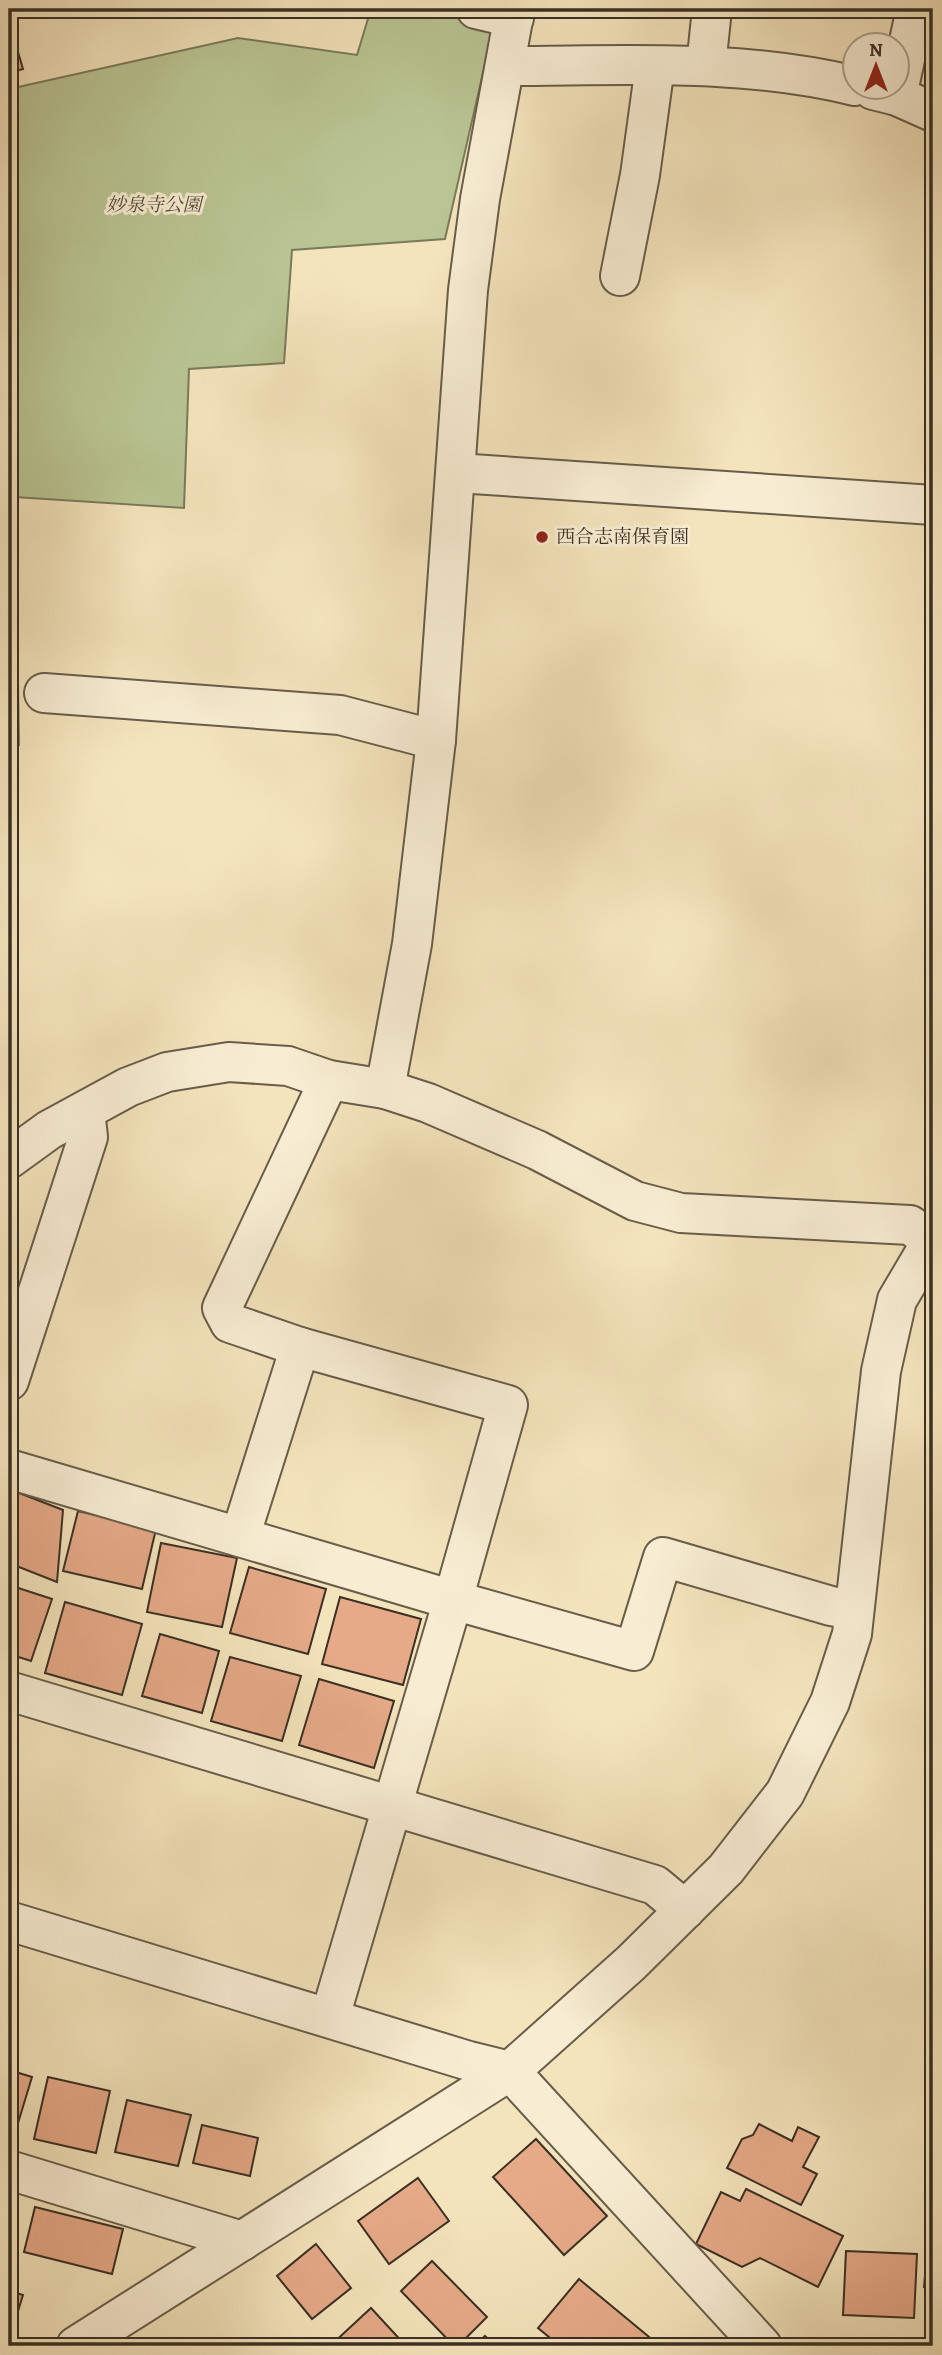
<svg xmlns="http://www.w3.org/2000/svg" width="942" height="2355" font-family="Alegreya,'Noto Serif JP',serif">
  <rect width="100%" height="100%" fill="#f4e4bc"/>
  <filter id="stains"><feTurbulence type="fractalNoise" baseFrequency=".00286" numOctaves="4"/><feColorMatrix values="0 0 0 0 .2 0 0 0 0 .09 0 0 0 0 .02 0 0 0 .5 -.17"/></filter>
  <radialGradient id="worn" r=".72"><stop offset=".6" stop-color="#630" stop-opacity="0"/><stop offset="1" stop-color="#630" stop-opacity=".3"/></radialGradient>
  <!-- green -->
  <polygon fill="#b9c593" stroke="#7a7a5c" stroke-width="2" points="371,9 429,9 493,29 445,239 292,250 284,363 189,369 184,508 15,497 19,745 9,744 9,89 238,38 357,55"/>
  <!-- building -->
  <g fill="#e6aa88" stroke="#3a3025" stroke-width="2">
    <polygon points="9,21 23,69 9,73"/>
    <polygon points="9,1489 63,1510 57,1582 9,1563"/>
    <polygon points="78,1511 156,1529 142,1589 63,1571"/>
    <polygon points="161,1543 237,1558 222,1627 147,1612"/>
    <polygon points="249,1567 326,1589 308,1654 230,1633"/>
    <polygon points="9,1585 52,1599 31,1661 9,1654"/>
    <polygon points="340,1597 421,1619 403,1685 322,1664"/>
    <polygon points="65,1602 142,1624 122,1695 45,1673"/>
    <polygon points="160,1634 219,1651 202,1713 142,1696"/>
    <polygon points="230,1657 301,1676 282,1741 211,1721"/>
    <polygon points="319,1679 394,1701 374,1768 299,1745"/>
    <polygon points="9,2070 32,2077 15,2133 9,2131"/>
    <polygon points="48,2077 110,2091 96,2153 34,2139"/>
    <polygon points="127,2100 191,2115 178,2166 115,2152"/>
    <polygon points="759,2124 792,2141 798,2127 819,2137 803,2167 817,2174 801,2205 727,2168 742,2139 753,2135"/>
    <polygon points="202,2125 258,2138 250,2176 193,2163"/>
    <polygon points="536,2139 607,2216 564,2255 493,2177"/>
    <polygon points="418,2178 449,2221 389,2264 358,2221"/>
    <polygon points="746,2189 843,2236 818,2287 760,2258 742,2267 696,2244 721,2192 740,2201"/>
    <polygon points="35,2207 123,2229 112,2274 24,2252"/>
    <polygon points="930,2214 933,2215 933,2288 924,2287"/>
    <polygon points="316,2244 351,2288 312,2319 277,2276"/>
    <polygon points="846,2251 917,2254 914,2318 843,2315"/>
    <polygon points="432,2261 487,2317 458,2346 454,2346 401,2291"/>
    <polygon points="579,2279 660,2346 560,2346 538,2328"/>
    <polygon points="9,2291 23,2295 10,2337 9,2337"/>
    <polygon points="371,2308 406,2346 330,2346"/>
    <polygon points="485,2336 496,2346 475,2346"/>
    <polygon points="182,2340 186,2346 171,2346"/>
  </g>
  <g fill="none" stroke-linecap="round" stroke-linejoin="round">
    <!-- minor casing -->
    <g stroke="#685d4b" stroke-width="42">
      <g id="minor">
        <polyline points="476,9 514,18"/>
        <path d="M507 66C622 66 741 58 855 86"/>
        <polyline points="706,66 712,9"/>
        <polyline points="873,90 897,96 933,112"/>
        <polyline points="897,96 916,9"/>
        <polyline points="620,276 640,175 655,66"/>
        <polyline points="457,473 933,505"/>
        <polyline points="44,693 340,715 436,740"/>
        <polyline points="385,1089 412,944 436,740 468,290 480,199 515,9"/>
        <polyline points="9,1159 49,1130 128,1087 167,1072 229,1062 288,1066 329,1080 385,1089 428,1103 537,1150 635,1201 681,1213 910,1225 932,1241"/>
        <polyline points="9,1381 88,1137 85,1111"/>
        <polyline points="9,1469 453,1600 508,1405 300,1347"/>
        <polyline points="240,1537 300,1347 230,1323 222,1308 329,1080"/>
        <polyline points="9,1691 655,1885 685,1910"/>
        <polyline points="9,1921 469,2061 510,2071 762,2346"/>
        <polyline points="330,2017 453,1600 634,1651 663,1557 831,1606 854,1610"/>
        <polyline points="9,2170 242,2241"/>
        <polyline points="76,2346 510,2071 631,1963 726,1869 785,1793 830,1702 852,1634 881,1371 897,1300 933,1239"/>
      </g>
    </g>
    <!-- minor -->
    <use href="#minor" stroke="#f8edd3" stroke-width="38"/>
  </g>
  <!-- markers -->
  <circle fill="#8f2418" stroke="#f8edd3" stroke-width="2.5" cx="542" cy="537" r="7"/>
  <g text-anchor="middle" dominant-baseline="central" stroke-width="6" stroke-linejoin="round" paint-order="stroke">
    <!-- park labels -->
    <g font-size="19" font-style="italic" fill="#534e3b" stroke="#f8edd3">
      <text x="154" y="205">妙泉寺公園</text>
    </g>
    <!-- poi labels -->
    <g font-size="19" fill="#3a3025" stroke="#f8edd3" text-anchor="start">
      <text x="556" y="537">西合志南保育園</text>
    </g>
  </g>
  <!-- margin -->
  <rect width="942" height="2355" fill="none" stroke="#f4e4bc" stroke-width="35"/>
  <rect x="10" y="10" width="921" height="2334" fill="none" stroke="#3a3025" stroke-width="3.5"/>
  <rect x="18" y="18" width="907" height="2320" fill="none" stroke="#3a3025" stroke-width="2"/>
  <!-- north arrow -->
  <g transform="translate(876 66)"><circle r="33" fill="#f8edd3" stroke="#aca18d" stroke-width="2"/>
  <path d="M0-5L12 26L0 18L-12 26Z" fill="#8f2418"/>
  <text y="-10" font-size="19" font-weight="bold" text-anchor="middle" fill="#3a3025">N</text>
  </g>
  <rect width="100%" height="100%" filter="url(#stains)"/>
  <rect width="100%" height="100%" fill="url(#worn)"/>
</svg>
